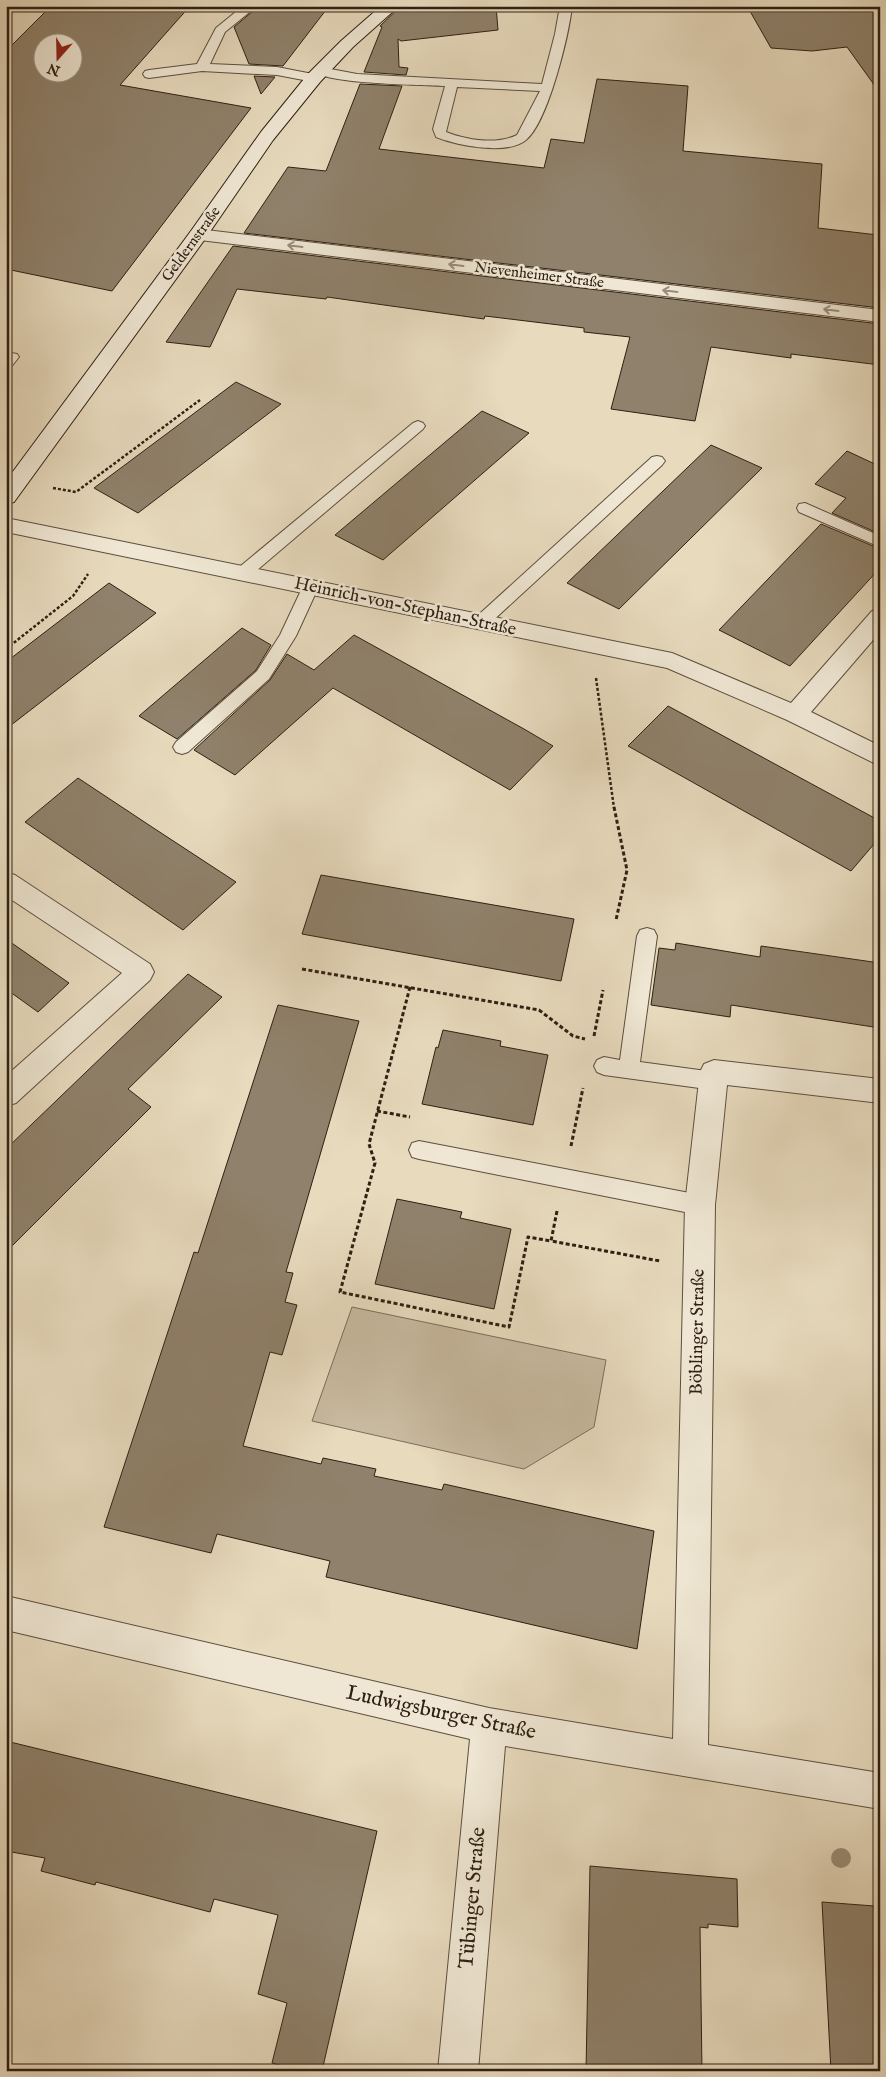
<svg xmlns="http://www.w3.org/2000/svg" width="886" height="2077" font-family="'IM FELL English',serif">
  <rect width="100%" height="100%" fill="#e7dabd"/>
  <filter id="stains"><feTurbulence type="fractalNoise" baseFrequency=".004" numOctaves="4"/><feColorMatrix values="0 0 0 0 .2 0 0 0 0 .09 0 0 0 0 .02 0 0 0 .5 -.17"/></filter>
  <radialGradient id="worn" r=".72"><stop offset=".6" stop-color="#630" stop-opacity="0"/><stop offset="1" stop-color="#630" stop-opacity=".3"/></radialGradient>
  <!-- green -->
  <polygon fill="#c8baa0" stroke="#7c6d5a" points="352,1307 606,1360 594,1427 524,1469 312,1421"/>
  <!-- building -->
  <g fill="#8f816b" stroke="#2f2013" fill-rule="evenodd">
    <path d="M51 6H190L120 85 251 108 112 291 6 269V51ZM42 42H72V72H42Z"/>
    <polygon points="259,6 329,6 283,66 249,64 234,27"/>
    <polygon points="401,6 496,6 498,30 401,41 398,39 399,67 408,68 406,75 364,72 382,27 380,26"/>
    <polygon points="747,6 880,6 880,93 847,47 812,51 771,48"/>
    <polygon points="254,76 275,77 261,94"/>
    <polygon points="597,79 688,86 683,151 822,164 818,228 878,235 875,267 880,267 880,308 244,233 288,167 326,171 360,84 402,86 379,149 544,168 551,139 584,143"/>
    <polygon points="233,246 880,324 880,365 791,354 791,358 711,347 695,421 611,409 630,337 584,332 584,328 485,316 484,319 327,297 326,299 237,289 210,347 166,342"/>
    <polygon points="236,382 281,404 138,513 94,488"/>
    <polygon points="482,411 529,433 383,560 335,535"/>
    <polygon points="711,445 762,468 619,609 567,583"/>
    <polygon points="847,451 877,465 880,463 880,534 832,513 846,498 815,484"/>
    <polygon points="821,524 880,549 880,568 790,666 719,630"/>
    <polygon points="109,583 156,613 6,729 6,662"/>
    <polygon points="242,628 271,645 256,670 177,739 139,716"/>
    <polygon points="354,635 524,729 553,746 510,790 333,688 235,775 194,750 270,680 287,654 314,670"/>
    <polygon points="668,706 880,821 880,837 851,871 628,746"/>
    <polygon points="78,778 155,829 236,882 183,930 25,822"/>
    <polygon points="321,875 574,919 561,981 302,934"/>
    <polygon points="6,939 69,983 38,1012 6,989"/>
    <polygon points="676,943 760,957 761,946 880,963 880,1028 731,1005 730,1017 651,1005 659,948 675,950"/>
    <polygon points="188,974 222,997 128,1089 151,1107 6,1252 6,1149"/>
    <polygon points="278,1005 359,1021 286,1272 293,1273 285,1302 297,1305 282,1355 270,1352 243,1446 321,1464 323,1458 376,1469 374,1476 442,1490 444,1484 654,1531 637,1649 326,1577 330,1561 217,1534 211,1553 104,1527 194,1252 198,1253"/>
    <polygon points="443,1030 501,1041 500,1046 548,1055 533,1125 422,1104 436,1047 438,1048"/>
    <polygon points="397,1199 462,1212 460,1218 511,1229 494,1309 375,1284"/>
    <polygon points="6,1741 377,1831 322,2071 300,2071 272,2063 287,2003 258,1994 278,1915 214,1899 210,1912 96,1882 95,1885 41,1871 45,1858 6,1851"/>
    <polygon points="590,1866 737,1879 738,1927 708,1924 708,1928 700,1927 702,2071 586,2071"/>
    <polygon points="822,1902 874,1906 880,1992 880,2071 831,2071"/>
  </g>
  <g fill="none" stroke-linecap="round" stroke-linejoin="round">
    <!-- lane casing -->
    <g stroke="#5d4e3e" stroke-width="2">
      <g id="lane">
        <polygon points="243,6 257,6 225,32 210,64 277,67 318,75 320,78 318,81 314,82 277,75 202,71 149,78 145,77 143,74 145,71 149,70 197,64 216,28"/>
        <path d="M560 6H572C569 35 548 122 526 140 507 156 456 145 436 137L433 129 445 86C423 85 326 84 314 71L320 67 357 74 542 84 555 34ZM457 87 540 91 517 135C497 145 466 140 446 132Z"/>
        <polygon points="6,352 17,354 19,357 11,367 6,368"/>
        <polygon points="418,421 423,423 425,426 423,429 249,577 243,579 237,577 235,573 237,569 413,423"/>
        <polygon points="657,456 662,457 665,461 662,465 487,626 481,628 475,626 473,622 475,618 652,457"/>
        <polygon points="805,503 880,536 880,547 799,512 797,508 799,504"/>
        <polygon points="310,582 316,584 318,588 296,636 269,679 188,752 182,754 176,752 173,747 176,742 257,671 280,635 304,584"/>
        <polygon points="647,928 654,930 657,936 640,1062 714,1072 721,1075 724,1081 721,1087 714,1090 604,1075 597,1072 594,1066 597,1060 604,1057 620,1060 637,936 640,930"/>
        <polygon points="419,1141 700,1195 708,1198 711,1205 708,1212 700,1215 419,1159 412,1157 409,1150 412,1143"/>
      </g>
    </g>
    <!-- street casing -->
    <g stroke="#5d4e3e" stroke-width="2">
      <g id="street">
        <polygon points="198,229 880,310 880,322 191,239 189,235 191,231"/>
        <polygon points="6,518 672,653 791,703 872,611 880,609 880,632 811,712 880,746 880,766 787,720 667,668 6,532"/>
        <polygon points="6,872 15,875 150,964 154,972 150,980 16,1103 6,1106 6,1076 122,973 6,896"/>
        <polygon points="714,1060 880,1079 880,1103 727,1085 715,1205 708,1745 880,1773 880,1809 505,1746 478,2071 438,2071 470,1739 6,1630 6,1596 489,1708 673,1739 685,1205 700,1072 704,1064"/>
      </g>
    </g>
    <!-- secondary casing -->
    <g stroke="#2f2013" stroke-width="2">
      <polygon id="secondary" points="381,6 399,6 353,47 320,82 273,140 205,239 14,502 6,504 6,481 191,231 261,132 308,74 341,41"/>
    </g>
    <!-- path-far1 -->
    <g stroke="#2f2013" stroke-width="2.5" stroke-dasharray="3 2" stroke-linecap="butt">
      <polyline points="53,488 76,492 200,400"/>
      <polyline points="6,649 73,596 88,574"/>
      <polyline points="596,678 614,808"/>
    </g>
    <!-- path -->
    <g stroke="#2f2013" stroke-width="3" stroke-dasharray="4 2.5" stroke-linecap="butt">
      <polyline points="614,807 627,870 616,920"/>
      <polyline points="302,969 539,1010 573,1036 585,1039"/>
      <polyline points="410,987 369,1144 375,1163 340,1292 509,1327 528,1237 551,1241"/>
      <polyline points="594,1036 603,990"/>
      <polyline points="377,1111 410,1117"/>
      <polyline points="571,1146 583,1088"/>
      <polyline points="557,1211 551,1241 660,1261"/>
    </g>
    <!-- lane -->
    <use href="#lane" fill="#efe7d4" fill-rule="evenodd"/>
    <!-- street -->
    <use href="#street" fill="#efe7d4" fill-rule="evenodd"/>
    <!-- secondary -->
    <use href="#secondary" fill="#efe7d4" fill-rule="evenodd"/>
  </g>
  <!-- trees -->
  <circle fill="#9b8d77" cx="841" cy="1858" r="10"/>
  <!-- one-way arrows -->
  <defs><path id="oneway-shaft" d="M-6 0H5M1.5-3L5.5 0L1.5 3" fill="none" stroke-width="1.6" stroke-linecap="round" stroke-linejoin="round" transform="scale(1.25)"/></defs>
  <g stroke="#998d7d">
    <use href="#oneway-shaft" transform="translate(295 246) rotate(-173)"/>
    <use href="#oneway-shaft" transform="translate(456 265) rotate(-173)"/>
    <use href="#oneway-shaft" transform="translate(670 291) rotate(-173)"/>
    <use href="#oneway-shaft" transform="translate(831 310) rotate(-173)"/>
  </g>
  <g text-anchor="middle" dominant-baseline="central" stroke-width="5" stroke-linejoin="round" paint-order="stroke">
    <!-- far-street labels -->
    <g font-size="15" fill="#2f2013" stroke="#efe7d4">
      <text transform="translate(191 244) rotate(-54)">Geldernstraße</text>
      <text transform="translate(539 275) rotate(7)">Nievenheimer Straße</text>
    </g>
    <!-- street labels -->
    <g font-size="18" fill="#2f2013" stroke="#efe7d4">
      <text transform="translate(405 607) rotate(12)">Heinrich-von-Stephan-Straße</text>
      <text transform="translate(698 1332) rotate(-89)">Böblinger Straße</text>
    </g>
    <!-- near-street labels -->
    <g font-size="21" fill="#2f2013" stroke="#efe7d4">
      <text transform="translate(441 1713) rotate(12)">Ludwigsburger Straße</text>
      <text transform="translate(473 1898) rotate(-85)">Tübinger Straße</text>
    </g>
  </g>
  <!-- margin -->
  <rect width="886" height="2077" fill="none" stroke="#e7dabd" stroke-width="25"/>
  <rect x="8" y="8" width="871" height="2062" fill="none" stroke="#2f2013" stroke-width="2.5"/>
  <rect x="12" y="12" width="861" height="2052" fill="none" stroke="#2f2013"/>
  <!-- north arrow -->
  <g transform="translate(58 58) rotate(200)"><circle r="24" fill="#efe7d4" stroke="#a29787"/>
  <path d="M0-4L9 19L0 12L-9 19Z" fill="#8f2418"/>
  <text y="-8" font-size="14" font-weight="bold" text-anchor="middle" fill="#2f2013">N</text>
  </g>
  <rect width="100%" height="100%" filter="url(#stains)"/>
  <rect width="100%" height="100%" fill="url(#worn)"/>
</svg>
